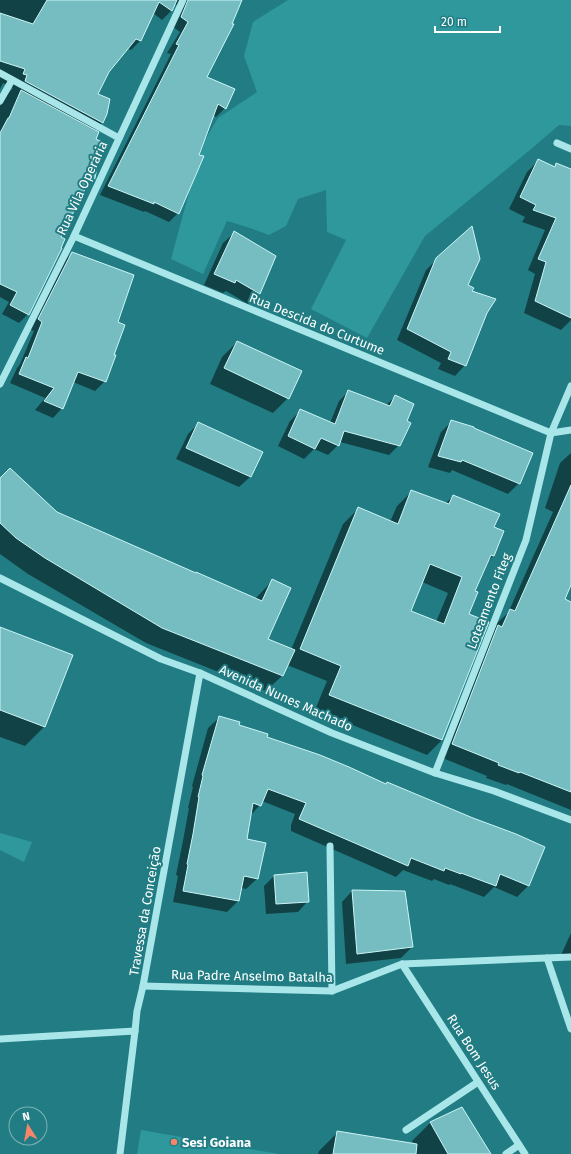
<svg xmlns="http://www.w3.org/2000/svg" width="571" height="1154" font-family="'Fira Sans',sans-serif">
  <rect width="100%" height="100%" fill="#217d83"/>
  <!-- green -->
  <g fill="#2e989d">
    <polygon points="288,0 571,0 571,126 559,125 530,150 425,236 367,338 311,309 346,240 327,232 326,190 298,199 286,226 269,235 247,227 227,221 203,274 171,259 202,145 218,118 257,92 244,56 253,22"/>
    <polygon points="0,833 32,842 24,862 0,850"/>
    <polygon points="141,1130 279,1154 137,1154"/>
  </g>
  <!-- shadow -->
  <g fill="#0007" fill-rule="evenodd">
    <polygon points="0,0 241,0 206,77 225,108 216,117 213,115 178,213 169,222 145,211 144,212 100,195 171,54 167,53 180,32 172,26 179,7 175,4 171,11 162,20 153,13 140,41 131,50 127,48 108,71 96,95 106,114 102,123 94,131 93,180 84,189 59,238 28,314 19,323 2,314 9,302 0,297 0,106 5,97 13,88 3,83 0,89"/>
    <polygon points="539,160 553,168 557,164 571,170 571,320 561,330 524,313 535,274 528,270 545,230 522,222 525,217 509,209 527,172"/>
    <polygon points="234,233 259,293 248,304 226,291 223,293 204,285 223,243"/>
    <polygon points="72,253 116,322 105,381 95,391 73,382 62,408 53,418 35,410 45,398 10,383 17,368 20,364 34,331 29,329 63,262"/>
    <polygon points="437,259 467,286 486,313 465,365 455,376 438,369 441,363 397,340 426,270"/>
    <polygon points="237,342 288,398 273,413 210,384 222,357"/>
    <polygon points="349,391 386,405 396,396 405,421 399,445 389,455 340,442 338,445 328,455 314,449 304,459 278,446 290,421 300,411 330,423 339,401"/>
    <polygon points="452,421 519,483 508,494 452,470 450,473 428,467 441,432"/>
    <polygon points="198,424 261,452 250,477 239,487 176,459 188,434"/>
    <polygon points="571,453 571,583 563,600 571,634 571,810 507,784 506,785 486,778 487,776 440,757 497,623 508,613 553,512 545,508 560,463"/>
    <path d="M0 479 56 512 255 599 272 581 267 639 291 650 343 524 358 509 390 522 397 506 412 491 445 504 453 496 493 527V556L488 561 474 591 468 614 442 740 427 755 315 710 327 681 287 665 283 675 266 691 146 643 28 574 0 554ZM422 582 448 593 436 622 409 612Z"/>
    <polygon points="0,628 72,655 44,727 25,746 0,737"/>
    <polygon points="220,717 266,737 528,886 517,897 494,887 484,897 450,884 449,885 434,879 432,881 403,870 396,877 291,831 291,825 295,814 262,801 260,805 250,816 246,840 258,878 246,889 241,888 238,901 227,912 173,902 178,876 176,875 182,846 189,808 188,808 193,787 192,786 208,728"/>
    <polygon points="274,876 308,901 298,912 266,914 264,886"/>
    <polygon points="352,891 412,947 401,958 346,964 342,902"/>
    <polygon points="571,933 571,960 561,955"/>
    <polygon points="461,1108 483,1154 318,1154 319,1151 338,1132 414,1145 412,1141 430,1123"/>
  </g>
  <!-- building -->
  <g fill="#76bdc1" stroke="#ccf5f7" fill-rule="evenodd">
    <polygon points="47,0 177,0 172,11 159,2 141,41 136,39 109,72 98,94 110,99 107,114 103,123 25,81 27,75 23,74 25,69 0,61 0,13 33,24"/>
    <polygon points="188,0 242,0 232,24 234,24 207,77 235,89 226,109 218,104 199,155 204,156 179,214 154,202 154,204 108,186 179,45 176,44 188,22 181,17"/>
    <polygon points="21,90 99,132 96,139 102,142 95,178 94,180 90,179 61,237 65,239 61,248 62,248 29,315 10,305 17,292 0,284 0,133 8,118 9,118"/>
    <polygon points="538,159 555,167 556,163 571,169 571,318 535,301 546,262 538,259 556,218 533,210 536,205 520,197"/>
    <polygon points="472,226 480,259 468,285 474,288 472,291 496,299 487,313 466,366 448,359 451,352 407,329 436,258"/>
    <polygon points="234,231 276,256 260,294 236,280 235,283 214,274"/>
    <polygon points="72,252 134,275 118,322 125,325 114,355 116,355 106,382 78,372 63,409 44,401 54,388 19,374 26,357 28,358 42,322 38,319"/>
    <polygon points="237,341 302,371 289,399 224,368"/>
    <polygon points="348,390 390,406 395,395 414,404 407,421 411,423 400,446 344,431 339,446 321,438 315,449 288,436 300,409 335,424"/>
    <polygon points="451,420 474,427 474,428 533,453 520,484 462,460 461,462 438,456"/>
    <polygon points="198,422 263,452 251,477 186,448"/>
    <polygon points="10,468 57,512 196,573 196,572 262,601 272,579 291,588 268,639 295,650 283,676 162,628 45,558 16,538 0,523 0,478"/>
    <polygon points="571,485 571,585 565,599 571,602 571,792 520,772 519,773 498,765 499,763 452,744 498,625 502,627 510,609 515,611"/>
    <path d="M411 490 449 504 453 495 500 514 494 527 504 531 494 556 491 555 475 591 478 592 469 614 489 622 442 740 329 695 341 666 300 649 358 507 398 524ZM430 564 462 577 444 624 411 611Z"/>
    <polygon points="0,627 73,655 45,727 0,710"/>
    <polygon points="219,716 240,722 239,725 268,734 267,737 320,755 349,767 386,784 387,782 473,818 516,834 545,847 529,886 500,874 496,886 461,873 461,874 445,868 444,871 411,858 408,866 299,819 306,803 268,789 261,806 253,803 247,839 266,843 258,879 244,876 239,901 183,891 188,865 187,864 193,834 199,797 198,797 203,776 202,775"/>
    <polygon points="307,872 309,902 276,904 274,875"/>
    <polygon points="352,890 405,891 413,947 357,954"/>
    <polygon points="462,1107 491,1154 448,1154 430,1122"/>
    <polygon points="337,1131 417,1144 416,1154 333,1154"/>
  </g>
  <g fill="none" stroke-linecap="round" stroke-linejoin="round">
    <!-- minor -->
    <g stroke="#a8e6e9" stroke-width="7">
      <polyline points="0,73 119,138"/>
      <polyline points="0,101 12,80"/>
      <polyline points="557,143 571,149"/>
      <polyline points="74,236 551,433 571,430"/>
      <polyline points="0,384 74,236 183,0"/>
      <polyline points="0,578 161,659 200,673 332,733 435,773 494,791 571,820"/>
      <polyline points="435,773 526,540 551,433 571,386"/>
      <polyline points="330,846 332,991"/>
      <polyline points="547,958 571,1029"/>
      <polyline points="402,964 525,1154"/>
      <polyline points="143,986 332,991 402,964 571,957"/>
      <polyline points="0,1039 135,1031"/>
      <polyline points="406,1130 478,1082"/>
      <polyline points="120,1154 135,1031 137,1011 143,986 200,673"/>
      <polyline points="506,1154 519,1145"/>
    </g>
  </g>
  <!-- markers -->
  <circle fill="#f68669" stroke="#217d83" stroke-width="1.5" cx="174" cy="1142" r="4"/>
  <g text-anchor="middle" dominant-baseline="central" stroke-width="4" stroke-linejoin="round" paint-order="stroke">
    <!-- street labels -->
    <g font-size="13" fill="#fff" stroke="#217d83">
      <text transform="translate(82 188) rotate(-65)">Rua Vila Operária</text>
      <text transform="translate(317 324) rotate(22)">Rua Descida do Curtume</text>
      <text transform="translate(489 601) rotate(-69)">Loteamento Fiteg</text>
      <text transform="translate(286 698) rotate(24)">Avenida Nunes Machado</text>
      <text transform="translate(145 911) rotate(-80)">Travessa da Conceição</text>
      <text transform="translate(252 976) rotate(1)">Rua Padre Anselmo Batalha</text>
      <text transform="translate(474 1052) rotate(57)">Rua Bom Jesus</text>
    </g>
    <!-- poi labels -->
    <g font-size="13" font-weight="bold" fill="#fff" stroke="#217d83" text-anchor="start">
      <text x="182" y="1142">Sesi Goiana</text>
    </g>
  </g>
  <!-- north arrow -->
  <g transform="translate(28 1126) rotate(349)"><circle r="19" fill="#217d83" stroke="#7ab1b5"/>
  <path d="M0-3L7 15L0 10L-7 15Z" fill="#f68669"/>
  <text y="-6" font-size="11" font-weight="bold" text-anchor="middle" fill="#ffffff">N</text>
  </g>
  <!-- scale -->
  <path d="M435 26v6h65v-6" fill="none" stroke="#ffffff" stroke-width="2"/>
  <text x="441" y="26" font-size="12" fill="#ffffff" stroke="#217d83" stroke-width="3" paint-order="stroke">20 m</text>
</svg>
